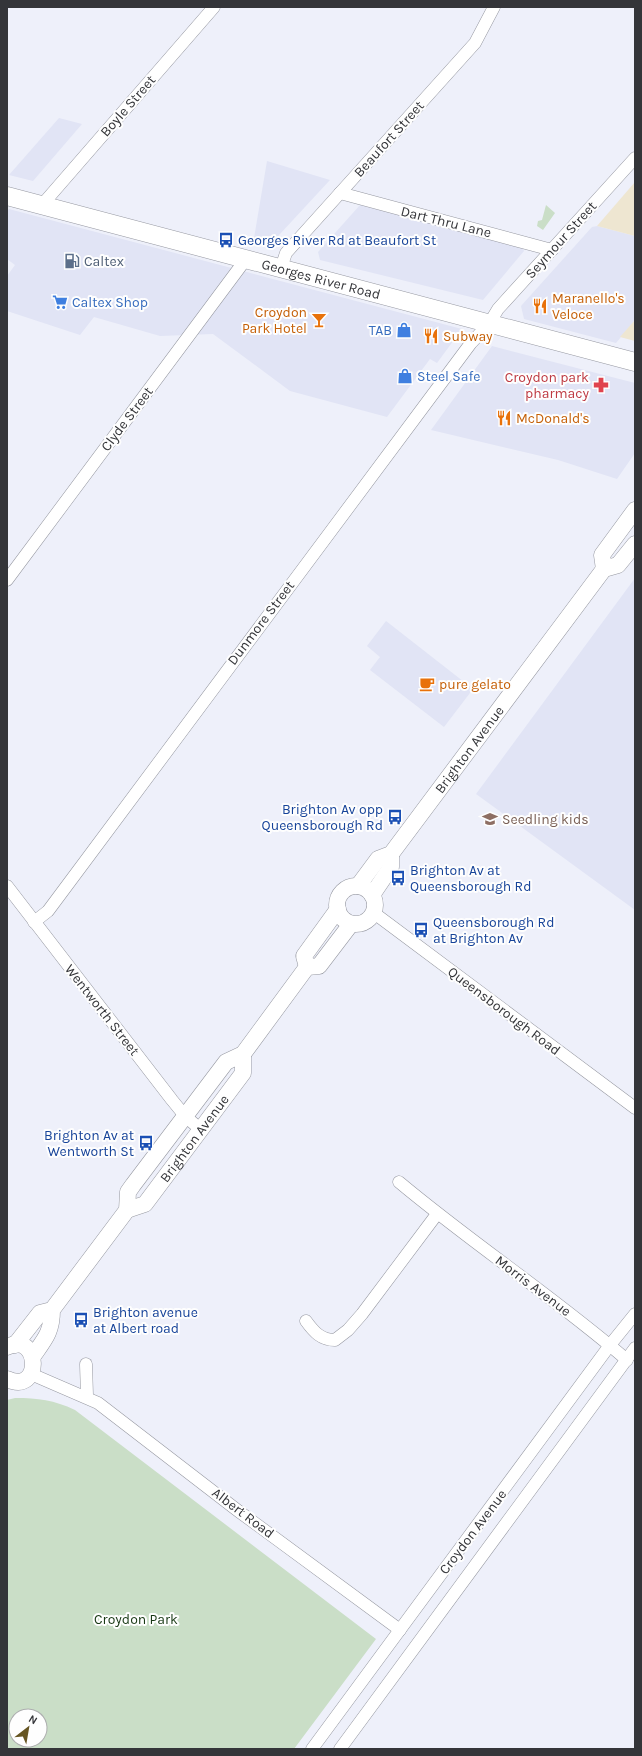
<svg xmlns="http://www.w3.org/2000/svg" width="642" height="1756" font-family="Karla,sans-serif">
  <rect width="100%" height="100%" fill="#eef0fa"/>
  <!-- built -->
  <g fill="#e1e4f5">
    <polygon points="59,118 82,124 33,181 9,175"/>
    <polygon points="267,161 330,180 268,247 253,244"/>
    <polygon points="360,205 522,246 524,251 483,300 320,260 318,252"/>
    <polygon points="9,209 462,329 437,363 430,359 387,417 290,391 213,334 160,336 94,317 80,335 7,311 7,276 15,265 7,259 7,211"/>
    <polygon points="597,226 635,236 635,320 616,343 524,319 521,306 592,227"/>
    <polygon points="492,346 635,383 635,453 617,479 558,460 431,430"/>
    <polygon points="635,578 635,910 476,794"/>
    <polygon points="386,621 473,689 444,727 370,670 380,657 367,646"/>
  </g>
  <!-- education -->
  <g fill="#eee6d1">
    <polygon points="635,182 635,236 597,226"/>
    <polygon points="635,320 635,341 620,337"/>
  </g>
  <!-- green -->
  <g fill="#cadec7" fill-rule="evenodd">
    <polygon points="546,205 555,213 543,230 537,226 538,221 542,220"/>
    <path d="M15 1398C38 1398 54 1400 75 1410L376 1639 294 1749H7V1400ZM16 1716H40V1740H16Z"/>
  </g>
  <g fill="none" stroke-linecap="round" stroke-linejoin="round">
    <!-- minor casing -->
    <g stroke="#9698a1" stroke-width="13">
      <g id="minor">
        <polyline points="340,193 552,250"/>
        <polyline points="42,205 214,7"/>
        <polyline points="281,268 286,253 475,43 494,7"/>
        <polyline points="7,580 246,259"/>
        <polyline points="7,886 172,1100 185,1116 200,1129"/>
        <polyline points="374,913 635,1108"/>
        <polyline points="34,922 48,911 471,343 489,324 498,309 635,158"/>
        <path d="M399 1182C473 1244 554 1297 627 1360"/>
        <path d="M306 1321C314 1332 321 1340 335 1340L348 1330 362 1314 437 1214"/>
        <polyline points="86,1364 87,1396"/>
        <polyline points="31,1374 98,1403 237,1510 400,1630"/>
        <polyline points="312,1749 610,1345 635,1314"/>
        <polyline points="340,1749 635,1348"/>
      </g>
    </g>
    <!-- secondary casing -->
    <g stroke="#9698a1" stroke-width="17">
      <g id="secondary">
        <polyline points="604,569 602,555 635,510"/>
        <path id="s1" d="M358 886 378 859 391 854 604 569 618 565 635 544"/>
        <circle cx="356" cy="905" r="19"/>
        <polyline points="372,895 391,867 391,854"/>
        <polyline points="307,967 304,956 338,909"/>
        <path id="s2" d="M127 1210 145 1204 243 1073V1054"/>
        <polyline points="15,1345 40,1313 52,1310"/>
        <path d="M7 1347C40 1330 43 1396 7 1379"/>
        <path d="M33 1356C45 1339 52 1332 52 1310L127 1210 128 1192 133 1185 226 1062 243 1054 307 967 319 966 351 924"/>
      </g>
    </g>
    <!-- primary casing -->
    <g stroke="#9698a1" stroke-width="19">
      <g id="primary">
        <path id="s3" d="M7 196 635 362"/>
      </g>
    </g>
    <!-- minor -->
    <use href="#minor" stroke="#fff" stroke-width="12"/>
    <!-- secondary -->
    <use href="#secondary" stroke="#fff" stroke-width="16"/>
    <!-- primary -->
    <use href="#primary" stroke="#fff" stroke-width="18"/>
  </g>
  <!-- icons -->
  <defs>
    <g id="bus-bare" transform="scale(1.2)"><path d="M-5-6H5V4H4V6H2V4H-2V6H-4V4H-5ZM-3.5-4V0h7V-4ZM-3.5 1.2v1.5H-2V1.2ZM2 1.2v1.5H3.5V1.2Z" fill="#1a4fb4" stroke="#fefefe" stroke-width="2.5" paint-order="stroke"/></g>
    <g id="fuel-bare" transform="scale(1.2)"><path d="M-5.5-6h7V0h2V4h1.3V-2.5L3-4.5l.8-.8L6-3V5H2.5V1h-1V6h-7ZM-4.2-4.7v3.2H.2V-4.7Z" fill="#5c6f8a" stroke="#fefefe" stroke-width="2.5" paint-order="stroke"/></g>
    <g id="supermarket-bare" transform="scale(1.2)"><path d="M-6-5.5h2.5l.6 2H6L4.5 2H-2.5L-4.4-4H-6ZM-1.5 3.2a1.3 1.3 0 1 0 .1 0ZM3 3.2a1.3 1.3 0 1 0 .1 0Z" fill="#3f7fe0" stroke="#fefefe" stroke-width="2.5" paint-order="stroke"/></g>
    <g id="restaurant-bare" transform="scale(1.2)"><path d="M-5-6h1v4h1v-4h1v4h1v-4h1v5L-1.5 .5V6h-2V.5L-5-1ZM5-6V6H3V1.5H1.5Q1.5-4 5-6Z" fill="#e8710a" stroke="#fefefe" stroke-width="2.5" paint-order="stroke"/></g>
    <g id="bar-bare" transform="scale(1.2)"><path d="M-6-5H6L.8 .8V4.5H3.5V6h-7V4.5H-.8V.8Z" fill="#e8710a" stroke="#fefefe" stroke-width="2.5" paint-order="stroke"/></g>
    <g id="shop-bare" transform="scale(1.2)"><path d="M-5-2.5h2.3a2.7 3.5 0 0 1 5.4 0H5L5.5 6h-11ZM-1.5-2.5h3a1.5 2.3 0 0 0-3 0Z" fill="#3f7fe0" stroke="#fefefe" stroke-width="2.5" paint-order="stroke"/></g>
    <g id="pharmacy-bare" transform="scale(1.2)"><path d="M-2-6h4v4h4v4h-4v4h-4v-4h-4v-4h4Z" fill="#e0444e" stroke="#fefefe" stroke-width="2.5" paint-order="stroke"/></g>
    <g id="cafe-bare" transform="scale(1.2)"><path d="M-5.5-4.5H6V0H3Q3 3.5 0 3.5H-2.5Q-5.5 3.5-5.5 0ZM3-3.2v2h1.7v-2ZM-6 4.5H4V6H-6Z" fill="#e8710a" stroke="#fefefe" stroke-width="2.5" paint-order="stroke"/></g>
    <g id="school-bare" transform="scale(1.2)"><path d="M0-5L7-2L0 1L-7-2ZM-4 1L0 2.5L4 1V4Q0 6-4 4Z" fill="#8d6e63" stroke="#fefefe" stroke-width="2.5" paint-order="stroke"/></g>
  </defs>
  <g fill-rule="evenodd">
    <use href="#bus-bare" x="226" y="240"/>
    <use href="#fuel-bare" x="72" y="261"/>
    <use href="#supermarket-bare" x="60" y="302"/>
    <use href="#restaurant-bare" x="540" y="306"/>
    <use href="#bar-bare" x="319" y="320"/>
    <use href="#shop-bare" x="404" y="330"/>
    <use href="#restaurant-bare" x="431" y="336"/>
    <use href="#shop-bare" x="405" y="376"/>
    <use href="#pharmacy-bare" x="601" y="385"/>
    <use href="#restaurant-bare" x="504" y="418"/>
    <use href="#cafe-bare" x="427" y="684"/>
    <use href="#bus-bare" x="395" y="817"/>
    <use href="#school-bare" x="490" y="819"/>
    <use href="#bus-bare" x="398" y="878"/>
    <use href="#bus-bare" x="421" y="930"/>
    <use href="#bus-bare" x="146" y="1143"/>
    <use href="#bus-bare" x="81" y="1320"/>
  </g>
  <g text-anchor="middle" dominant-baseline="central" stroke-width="4" stroke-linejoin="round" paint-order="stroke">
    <!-- street labels -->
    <g font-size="14" fill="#343539" stroke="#fefefe">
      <text transform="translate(128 106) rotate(-49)">Boyle Street</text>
      <text transform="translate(389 139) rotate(-48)">Beaufort Street</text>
      <text transform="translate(446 222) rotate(14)">Dart Thru Lane</text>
      <text transform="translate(561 240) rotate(-48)">Seymour Street</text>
      <text stroke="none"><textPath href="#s3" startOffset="325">Georges River Road</textPath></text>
      <text transform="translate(127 419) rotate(-53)">Clyde Street</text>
      <text transform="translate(261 623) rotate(-53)">Dunmore Street</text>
      <text stroke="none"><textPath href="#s1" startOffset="178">Brighton Avenue</textPath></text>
      <text transform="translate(102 1010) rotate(52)">Wentworth Street</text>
      <text transform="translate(504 1011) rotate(37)">Queensborough Road</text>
      <text stroke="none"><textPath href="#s2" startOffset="101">Brighton Avenue</textPath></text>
      <text transform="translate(533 1286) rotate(37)">Morris Avenue</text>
      <text transform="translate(243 1513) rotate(37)">Albert Road</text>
      <text transform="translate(473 1532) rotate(-53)">Croydon Avenue</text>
    </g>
    <!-- transit labels -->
    <g font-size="14" fill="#164399" stroke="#fefefe" text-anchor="start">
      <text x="238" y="240">Georges River Rd at Beaufort St</text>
      <text x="383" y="809" text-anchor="end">Brighton Av opp<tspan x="383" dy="16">Queensborough Rd</tspan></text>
      <text x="410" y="870">Brighton Av at<tspan x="410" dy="16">Queensborough Rd</tspan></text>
      <text x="433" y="922">Queensborough Rd<tspan x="433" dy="16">at Brighton Av</tspan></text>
      <text x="134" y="1135" text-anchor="end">Brighton Av at<tspan x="134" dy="16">Wentworth St</tspan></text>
      <text x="93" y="1312">Brighton avenue<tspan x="93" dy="16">at Albert road</tspan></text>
    </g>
    <!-- service labels -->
    <g font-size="14" fill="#4e5e75" stroke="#fefefe" text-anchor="start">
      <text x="84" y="261">Caltex</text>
    </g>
    <!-- food labels -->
    <g font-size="14" fill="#c56008" stroke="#fefefe" text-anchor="start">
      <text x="552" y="298">Maranello's<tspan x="552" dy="16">Veloce</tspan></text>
      <text x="307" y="312" text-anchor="end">Croydon<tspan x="307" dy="16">Park Hotel</tspan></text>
      <text x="443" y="336">Subway</text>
      <text x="516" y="418">McDonald's</text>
      <text x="439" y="684">pure gelato</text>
    </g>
    <!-- shop labels -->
    <g font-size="14" fill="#366cbe" stroke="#fefefe" text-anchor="start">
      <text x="72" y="302">Caltex Shop</text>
      <text x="392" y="330" text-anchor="end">TAB</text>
      <text x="417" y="376">Steel Safe</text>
    </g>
    <!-- health labels -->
    <g font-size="14" fill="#be3a42" stroke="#fefefe" text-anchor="end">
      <text x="589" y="377">Croydon park<tspan x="589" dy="16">pharmacy</tspan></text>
    </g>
    <!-- education labels -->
    <g font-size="14" fill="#785e54" stroke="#fefefe" text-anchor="start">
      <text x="502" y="819">Seedling kids</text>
    </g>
    <!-- park labels -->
    <g font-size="14" fill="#173813" stroke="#fefefe">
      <text x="136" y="1619">Croydon Park</text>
    </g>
  </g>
  <!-- border -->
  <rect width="642" height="1756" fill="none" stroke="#343539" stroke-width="16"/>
  <!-- north arrow -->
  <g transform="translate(28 1728) rotate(31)"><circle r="19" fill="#fefefe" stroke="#adaeaf"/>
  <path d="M0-3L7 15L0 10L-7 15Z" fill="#665522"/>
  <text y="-6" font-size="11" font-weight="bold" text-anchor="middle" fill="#343539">N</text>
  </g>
</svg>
